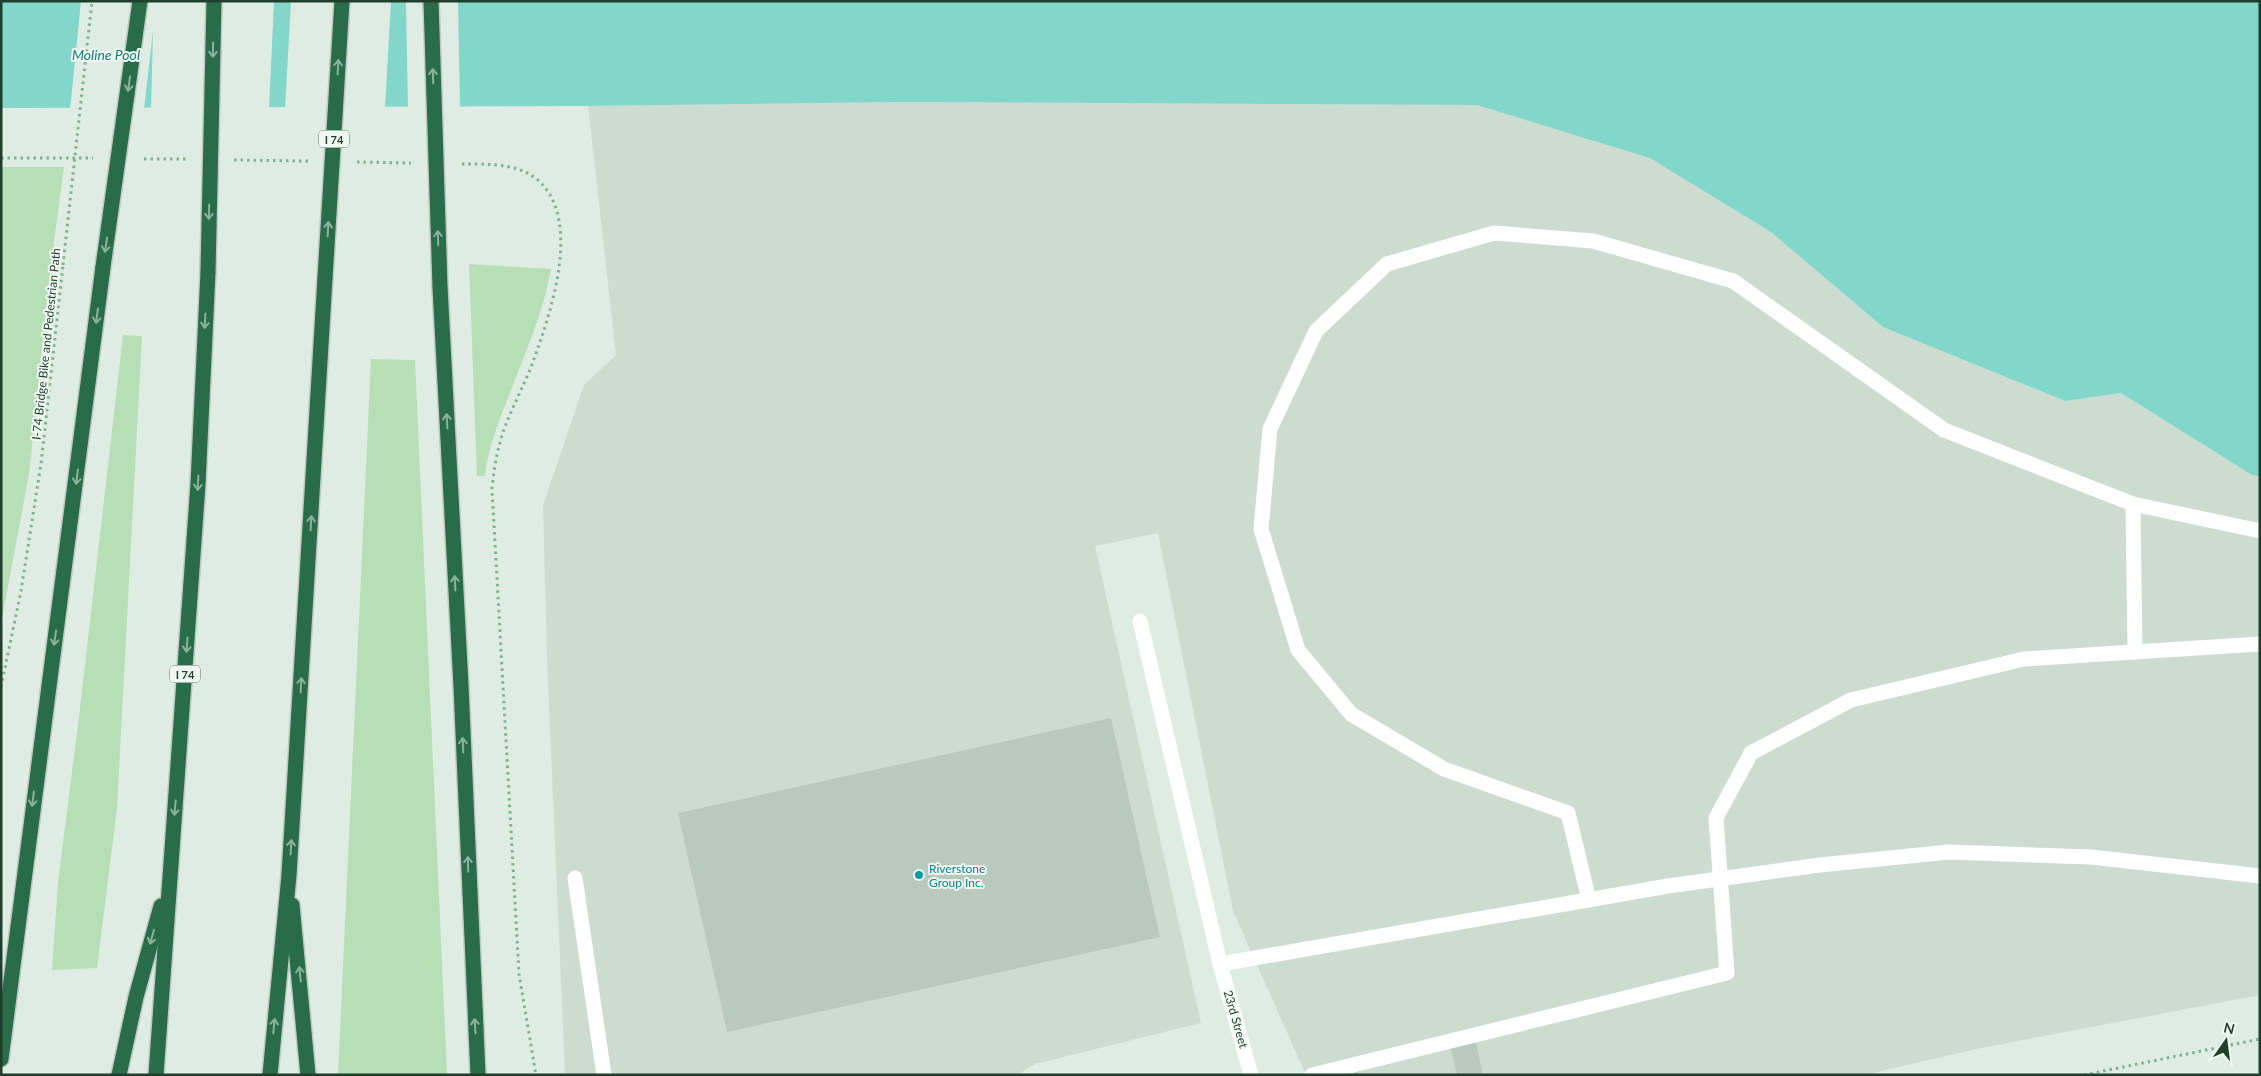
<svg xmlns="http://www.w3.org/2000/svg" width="2261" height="1076" font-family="Lato,sans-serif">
  <rect width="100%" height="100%" fill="#dfece3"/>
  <!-- built -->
  <polygon fill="#cddcd1" points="905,102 1477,105 1650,157 1771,232 1883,327 2065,401 2121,393 2252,475 2260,477 2260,995 1976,1049 1864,1075 1306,1075 1233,911 1158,533 1095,546 1201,1023 1035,1064 1017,1075 565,1075 547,659 543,505 584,385 616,355 588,106"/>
  <!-- green -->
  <g fill="#b7dfb6">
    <polygon points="1,167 64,167 51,264 29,474 1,624"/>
    <path d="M469 264 551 269C543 314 524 356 508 398 498 423 488 448 485 476H477Z"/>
    <polygon points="123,335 142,336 117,808 97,968 52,970 58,882 79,717"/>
    <polygon points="371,359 415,360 447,1075 338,1075"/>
  </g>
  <!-- water -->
  <polygon fill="#82d6ca" points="1,1 2260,1 2260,477 2252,475 2121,393 2065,401 1883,327 1771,232 1650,158 1477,105 905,102 588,106 1,108"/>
  <!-- pier -->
  <g fill="#dfece3">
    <polygon points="81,1 274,1 269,109 151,109 153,31 144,109 70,110"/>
    <polygon points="291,1 391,1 385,109 285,109"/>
    <polygon points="406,1 458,1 460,109 408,109"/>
  </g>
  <!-- building -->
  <g fill="#b7cabd">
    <polygon points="1111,718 1160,937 727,1032 678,813"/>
    <polygon points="1475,1039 1483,1075 1457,1075 1450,1044"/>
  </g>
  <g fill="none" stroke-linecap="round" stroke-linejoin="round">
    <!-- highway casing -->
    <g stroke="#c0c9c4" stroke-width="18">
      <g id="highway">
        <polyline points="440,287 461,686 478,1075"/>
        <polyline points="292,905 308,1075"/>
        <path d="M1 1059C33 795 71 531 103 267"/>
        <polyline points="119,1075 136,997 161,906"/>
        <polyline points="156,1075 198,484 208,272"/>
        <polyline points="270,1075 289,875 325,278"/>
      </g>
    </g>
    <!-- path -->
    <g stroke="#7db292" stroke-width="3" stroke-dasharray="2.5 4" stroke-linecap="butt">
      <polyline points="1,158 93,158"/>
      <polyline points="144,159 186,159"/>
      <polyline points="234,160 308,161"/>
      <polyline points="357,162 411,163"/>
      <path d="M462 164C486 164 520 163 539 181 582 221 551 312 534 359 525 384 512 407 503 432 497 451 494 469 492 488L519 974 536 1075"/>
      <polyline points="1,687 21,591 41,464 63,265"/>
      <polyline points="2084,1075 2260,1039"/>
    </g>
    <!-- minor -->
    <g stroke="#fff" stroke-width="15">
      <polyline points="2133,504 2260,531"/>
      <polyline points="1140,621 1220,964 1251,1075"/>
      <polyline points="575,878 604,1075"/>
      <polyline points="1589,900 1568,813 1444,769 1351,714 1298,650 1261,529 1270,429 1316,331 1387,264 1494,233 1593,241 1733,281 1944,430 2133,504 2135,652"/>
      <polyline points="1220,964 1668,886 1820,865 1949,852 2091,857 2260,876"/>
      <polyline points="1312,1075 1727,973 1716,818 1751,753 1851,700 2024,659 2260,644"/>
    </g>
    <!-- highway -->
    <use href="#highway" stroke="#286c4a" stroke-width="15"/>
    <!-- highway-bridge casing -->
    <g stroke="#c0c9c4" stroke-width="18" stroke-linecap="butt">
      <g id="highway-bridge">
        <polyline points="431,1 440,287"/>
        <polyline points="103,267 140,1"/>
        <polyline points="208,272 214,1"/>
        <polyline points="325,278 342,1"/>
      </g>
    </g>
    <!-- path-bridge -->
    <polyline stroke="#7db292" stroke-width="3" stroke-dasharray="2.5 4" stroke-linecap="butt" points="63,265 92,1"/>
    <!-- highway-bridge -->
    <use href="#highway-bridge" stroke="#286c4a" stroke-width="15"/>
  </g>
  <!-- one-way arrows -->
  <defs><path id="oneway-shaft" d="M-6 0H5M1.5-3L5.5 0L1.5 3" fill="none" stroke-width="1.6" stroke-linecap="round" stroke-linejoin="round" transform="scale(1.25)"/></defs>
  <g stroke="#8cb29e">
    <use href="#oneway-shaft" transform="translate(213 50) rotate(91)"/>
    <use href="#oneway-shaft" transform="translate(338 67) rotate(-87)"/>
    <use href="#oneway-shaft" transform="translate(433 76) rotate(-92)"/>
    <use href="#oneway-shaft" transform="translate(129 84) rotate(98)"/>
    <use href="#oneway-shaft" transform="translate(209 212) rotate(91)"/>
    <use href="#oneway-shaft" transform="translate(328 229) rotate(-87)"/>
    <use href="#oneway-shaft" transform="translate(438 238) rotate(-92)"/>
    <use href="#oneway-shaft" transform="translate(106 245) rotate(98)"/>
    <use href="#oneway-shaft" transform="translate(97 316) rotate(97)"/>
    <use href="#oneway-shaft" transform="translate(205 321) rotate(93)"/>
    <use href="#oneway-shaft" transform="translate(447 421) rotate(-93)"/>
    <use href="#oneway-shaft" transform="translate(77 477) rotate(97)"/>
    <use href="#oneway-shaft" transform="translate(198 483) rotate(93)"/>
    <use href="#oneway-shaft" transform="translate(311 523) rotate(-87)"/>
    <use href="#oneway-shaft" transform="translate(455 583) rotate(-93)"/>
    <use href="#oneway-shaft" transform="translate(55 638) rotate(98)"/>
    <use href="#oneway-shaft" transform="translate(187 645) rotate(94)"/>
    <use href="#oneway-shaft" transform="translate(301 685) rotate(-87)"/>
    <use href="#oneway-shaft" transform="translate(463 745) rotate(-92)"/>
    <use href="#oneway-shaft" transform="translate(33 799) rotate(97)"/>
    <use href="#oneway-shaft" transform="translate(175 808) rotate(95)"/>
    <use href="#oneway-shaft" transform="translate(291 847) rotate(-87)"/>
    <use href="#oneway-shaft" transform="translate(468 864) rotate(-92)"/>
    <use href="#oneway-shaft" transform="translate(152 937) rotate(105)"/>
    <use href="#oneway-shaft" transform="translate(300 974) rotate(-96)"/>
    <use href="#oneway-shaft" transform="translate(274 1026) rotate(-84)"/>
    <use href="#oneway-shaft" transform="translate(475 1026) rotate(-94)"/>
  </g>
  <!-- markers -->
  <circle fill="#0f9aa8" stroke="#f0f8f2" stroke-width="2" cx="919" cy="875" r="5"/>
  <g text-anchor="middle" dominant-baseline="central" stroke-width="4" stroke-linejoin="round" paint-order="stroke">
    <!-- shield labels -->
    <g fill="#f0f8f2" stroke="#5e7667" stroke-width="1">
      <rect x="319" y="130.5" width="30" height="17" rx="4"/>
      <rect x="170" y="665.5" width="30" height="17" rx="4"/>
    </g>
    <g font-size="11" font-weight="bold" fill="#1f3e2c">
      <text x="334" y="139">I 74</text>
      <text x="185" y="674">I 74</text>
    </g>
    <!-- street labels -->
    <g font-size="12" fill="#1f3e2c" stroke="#f0f8f2">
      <text transform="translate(46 344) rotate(-84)">I-74 Bridge Bike and Pedestrian Path</text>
      <text transform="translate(1236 1019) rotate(74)">23rd Street</text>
    </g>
    <!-- culture labels -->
    <g font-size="12" fill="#0d838f" stroke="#f0f8f2" text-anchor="start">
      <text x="929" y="868">Riverstone<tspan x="929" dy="14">Group Inc.</tspan></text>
    </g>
    <!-- water labels -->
    <g font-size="14" font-style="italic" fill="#147e71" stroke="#f0f8f2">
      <text x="106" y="54">Moline Pool</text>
    </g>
  </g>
  <!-- border -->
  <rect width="2261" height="1076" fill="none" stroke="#1f3e2c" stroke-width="5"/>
  <!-- north arrow -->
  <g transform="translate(2226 1041) rotate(14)" stroke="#f0f8f2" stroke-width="4" paint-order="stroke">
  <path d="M0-4L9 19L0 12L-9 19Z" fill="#1f3e2c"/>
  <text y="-8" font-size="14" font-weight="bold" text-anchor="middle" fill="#1f3e2c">N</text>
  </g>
</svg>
